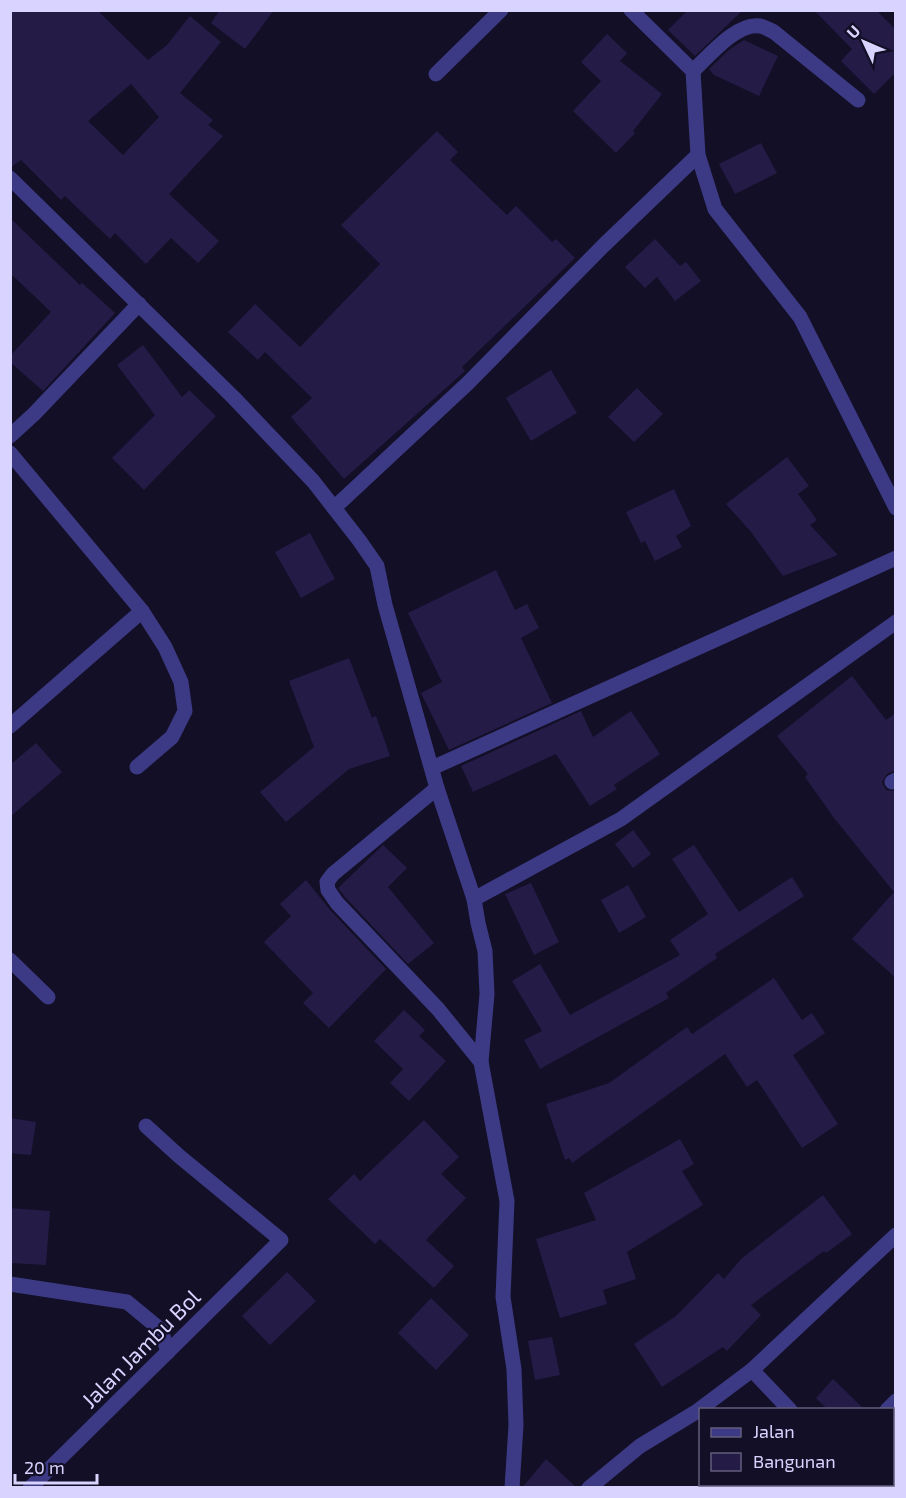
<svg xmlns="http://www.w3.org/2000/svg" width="906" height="1498" font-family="'Exo 2',sans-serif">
  <rect width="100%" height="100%" fill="#130f26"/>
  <!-- building -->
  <g fill="#241b47" fill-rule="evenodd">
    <path d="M10 10H97L148 60 167 45 190 16 221 42 180 93 213 120 208 125 223 136 169 194 219 241 198 263 171 238 146 264 115 233 110 239 65 196 61 200 21 160 10 168ZM131 84 159 117 123 155 88 121Z"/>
    <polygon points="220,10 274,10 245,49 211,23"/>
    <polygon points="688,10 743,10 695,56 668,30"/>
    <polygon points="814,10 876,10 896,30 896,72 874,94 841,61 852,49"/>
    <polygon points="607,34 627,53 620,61 662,94 633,131 635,133 616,153 573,111 601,81 581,62"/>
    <polygon points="744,40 778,56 759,96 714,75 709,69 730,49"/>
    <polygon points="437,131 458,152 450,160 507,215 516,206 552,242 556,239 575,258 462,367 465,371 344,479 291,417 312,398 265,352 258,360 228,332 255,304 300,347 380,264 341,225"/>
    <polygon points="761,143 777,173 735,194 719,164"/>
    <polygon points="10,218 80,285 82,283 115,313 43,391 10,362 10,356 51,312 10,273"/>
    <polygon points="655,239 680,266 686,262 701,281 675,301 657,277 645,288 625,267"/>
    <polygon points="143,345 182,397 189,390 216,416 144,490 112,458 155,415 117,365"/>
    <polygon points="551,370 577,413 531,441 506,398"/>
    <polygon points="637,388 663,414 634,442 608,417"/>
    <polygon points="787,457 809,486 798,494 817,520 810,525 838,555 783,576 751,532 726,504"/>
    <polygon points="674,489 691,526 676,536 682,547 655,561 645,541 641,543 626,512"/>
    <polygon points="310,533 335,579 301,598 275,552"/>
    <polygon points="496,570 515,610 527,604 539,628 521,638 552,703 449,750 421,693 442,682 408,613"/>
    <polygon points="349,658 372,718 376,716 390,756 349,769 286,822 260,792 314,747 289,681"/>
    <polygon points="852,676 886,720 896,713 896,770 887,774 882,782 886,790 896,791 896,978 852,939 894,892 834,818 805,777 808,774 777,736"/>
    <polygon points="581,711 593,737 631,711 660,754 614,785 617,789 590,806 556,754 473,792 461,766"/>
    <polygon points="36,743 62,772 10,817 10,765"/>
    <polygon points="633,830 651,854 633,868 615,844"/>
    <polygon points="383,845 407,868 388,887 434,943 408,964 345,897 338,888"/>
    <polygon points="694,845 739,912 792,877 804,896 715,954 717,958 666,993 669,998 540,1069 524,1040 542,1031 512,981 540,964 570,1015 680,955 670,940 708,914 672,859"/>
    <polygon points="306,880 330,910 386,969 329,1028 303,1003 313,993 264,942 291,916 280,904"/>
    <polygon points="531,883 559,942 534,955 505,894"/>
    <polygon points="628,885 646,917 619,933 601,900"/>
    <polygon points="774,978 802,1020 812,1013 825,1033 793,1055 838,1124 802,1148 757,1080 747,1087 725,1054 572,1163 569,1158 565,1160 546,1104 609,1083 687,1027 692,1034"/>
    <polygon points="404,1010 425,1030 419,1036 446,1061 409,1101 390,1083 403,1069 374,1041"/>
    <polygon points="10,1118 36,1122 31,1155 10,1153"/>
    <polygon points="424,1120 459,1157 441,1174 466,1198 426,1240 454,1266 434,1288 380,1239 375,1244 328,1199 354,1174 360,1181"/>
    <polygon points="680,1139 694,1164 682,1171 703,1205 627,1252 636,1279 603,1290 607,1304 560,1318 536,1239 596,1220 584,1193"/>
    <polygon points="823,1195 852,1234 826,1253 824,1251 751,1305 761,1315 727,1351 723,1347 662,1387 634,1344 676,1316 718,1273 724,1279 741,1259"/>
    <polygon points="10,1208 50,1211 46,1265 10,1263"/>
    <polygon points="287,1272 316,1301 270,1345 242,1316"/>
    <polygon points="431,1298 469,1335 436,1370 398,1333"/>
    <polygon points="552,1337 560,1375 535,1380 528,1341"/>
    <polygon points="833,1379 865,1410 828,1410 816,1398"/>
    <polygon points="546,1459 577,1488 522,1488"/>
  </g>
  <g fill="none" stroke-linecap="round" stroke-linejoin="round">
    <!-- minor -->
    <g stroke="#3d3a85" stroke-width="15">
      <polyline points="631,10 693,71 698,155 715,209 800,317 896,508"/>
      <path d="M693 71C709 56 737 22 760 26 765 27 770 30 774 32L858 100"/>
      <polyline points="436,74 501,10"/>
      <polyline points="10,178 234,398 313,481 359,540 377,566 385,605 437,788 474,899 478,923 485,951 487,994 481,1062 507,1201 503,1297 514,1369 516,1425 512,1488"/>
      <polyline points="10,436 34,414 139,304"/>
      <polyline points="10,453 142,611 165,647 181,682 185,711 172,737 137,767"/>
      <polyline points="334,508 468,383 603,246 698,155"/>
      <polyline points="10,726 142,611"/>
      <polyline points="432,768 896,558"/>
      <polyline points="892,782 896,780"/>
      <polyline points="437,788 333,874 327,882 328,890 337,903 438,1009 481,1062"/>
      <polyline points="474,899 621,819 896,622"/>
      <polyline points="10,960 48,997"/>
      <polyline points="10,1284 127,1302 161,1330 168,1352"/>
      <polyline points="752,1370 790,1410"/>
      <polyline points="887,1410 896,1401"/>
      <polyline points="861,1484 864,1488"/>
      <polyline points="30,1488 281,1240 179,1156 146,1126"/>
      <polyline points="589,1488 640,1446 696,1412 752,1370 896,1235"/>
    </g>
  </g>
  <g text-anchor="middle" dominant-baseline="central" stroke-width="4.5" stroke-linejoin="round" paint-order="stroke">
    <!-- street labels -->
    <g font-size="22" fill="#d9d4ff" stroke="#130f26">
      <text transform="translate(140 1348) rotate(-45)">Jalan Jambu Bol</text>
    </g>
  </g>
  <!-- border -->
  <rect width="906" height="1498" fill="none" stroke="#d9d4ff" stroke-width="24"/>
  <!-- legend -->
  <rect x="699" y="1408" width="195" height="78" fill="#130f26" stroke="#625e7d" stroke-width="1.5"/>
  <rect x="711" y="1428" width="30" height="9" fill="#3d3a85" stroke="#625e7d" stroke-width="1.5"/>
  <text x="753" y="1438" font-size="18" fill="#d9d4ff">Jalan</text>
  <rect x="711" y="1453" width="30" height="18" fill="#241b47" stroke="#625e7d" stroke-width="1.5"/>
  <text x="753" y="1468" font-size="18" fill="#d9d4ff">Bangunan</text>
  <!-- north arrow -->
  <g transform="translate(864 42) rotate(314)" stroke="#130f26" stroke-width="4.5" paint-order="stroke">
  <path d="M0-4.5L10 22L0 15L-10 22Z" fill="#d9d4ff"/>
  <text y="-9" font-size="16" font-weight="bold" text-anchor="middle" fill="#d9d4ff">U</text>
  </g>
  <!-- scale -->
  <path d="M15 1474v9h82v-9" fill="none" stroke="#d9d4ff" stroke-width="3"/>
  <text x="24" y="1474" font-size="18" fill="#d9d4ff" stroke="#130f26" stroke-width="4.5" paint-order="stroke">20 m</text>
</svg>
